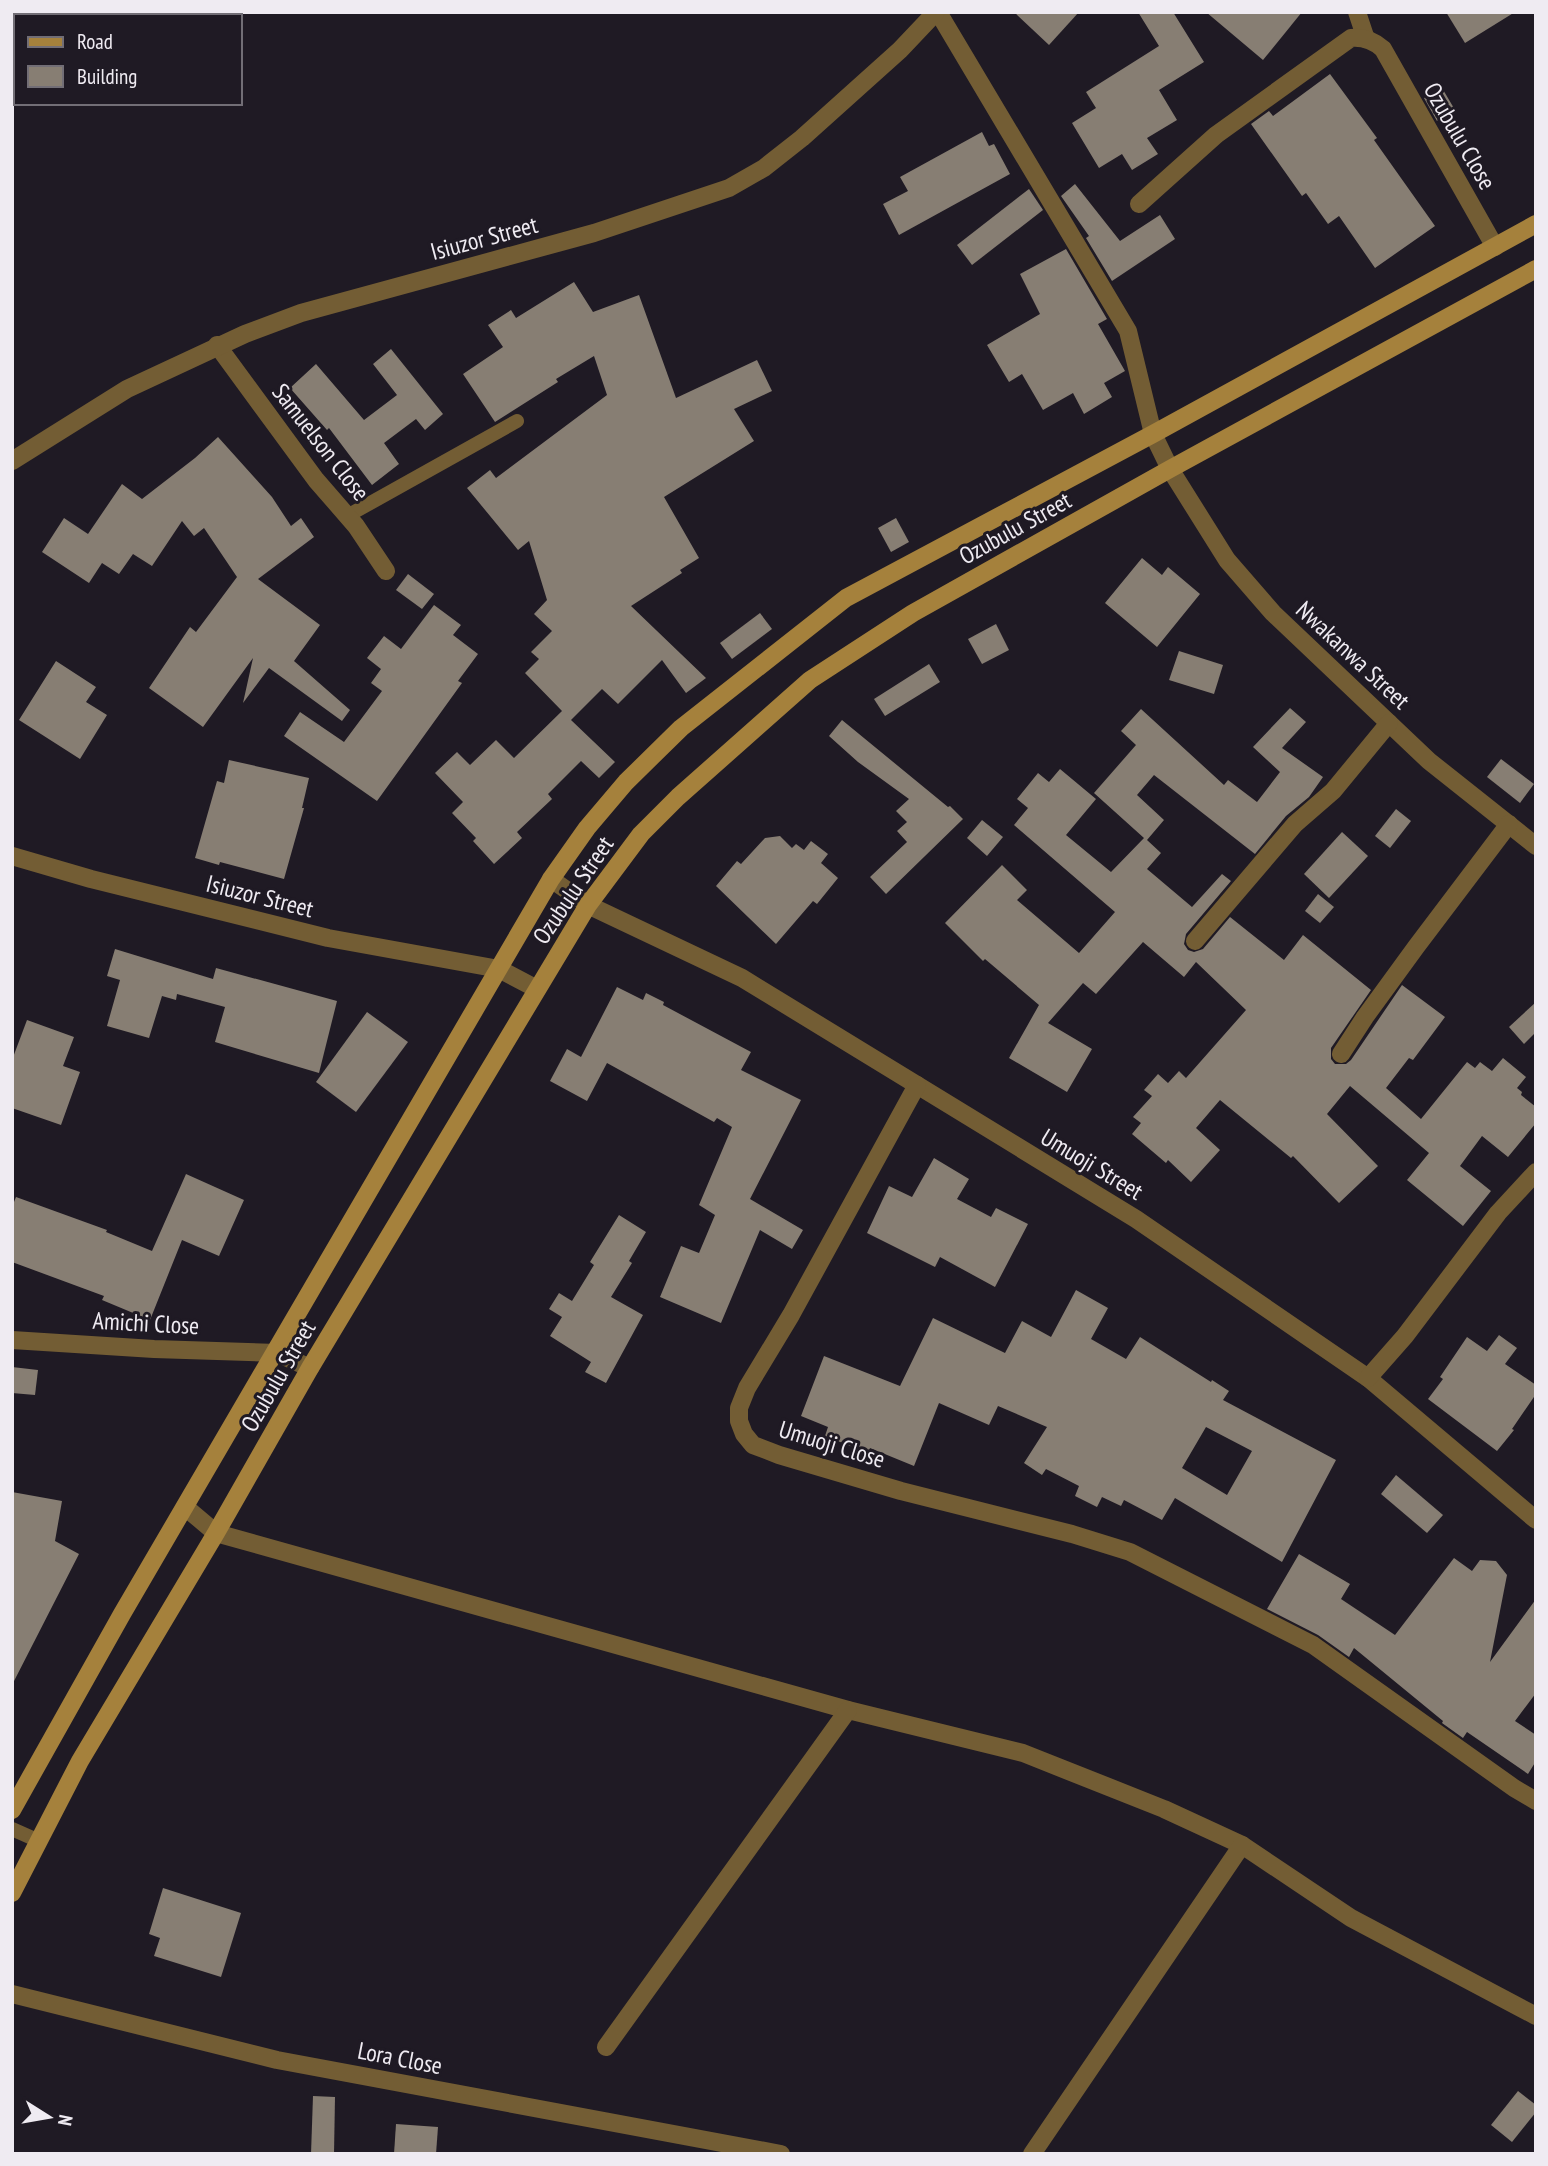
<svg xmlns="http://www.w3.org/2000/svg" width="1548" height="2166" font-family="'PT Sans Narrow',sans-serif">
  <rect width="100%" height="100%" fill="#1f1a24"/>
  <!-- building -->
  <g fill="#877e73" fill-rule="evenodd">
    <polygon points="1014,12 1079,12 1049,45"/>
    <polygon points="1138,12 1173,12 1204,62 1159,90 1177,120 1147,138 1158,154 1132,170 1122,154 1099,168 1072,123 1096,108 1086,92 1159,46"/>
    <polygon points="1206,12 1302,12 1263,60"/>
    <polygon points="1446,12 1515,12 1465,43"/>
    <polygon points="1330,74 1377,138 1374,140 1435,226 1375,268 1339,216 1328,224 1306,193 1302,196 1251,124 1269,111 1273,116"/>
    <polygon points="1442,88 1455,110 1437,121 1424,98"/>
    <polygon points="982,132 989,146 994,144 1010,174 899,235 883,204 908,191 900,177"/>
    <polygon points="1075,184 1120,241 1160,215 1175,239 1112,281 1086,238 1089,236 1061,196"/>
    <polygon points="1029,189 1043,210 972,265 957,245"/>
    <polygon points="1066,249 1107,319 1098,324 1125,371 1104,383 1112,397 1084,414 1073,393 1043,410 1022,374 1009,382 987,345 1040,314 1020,274"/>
    <polygon points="574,282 593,312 639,295 676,398 757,360 772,391 734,409 754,441 664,497 699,558 680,570 682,573 631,606 706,678 686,693 662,660 618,704 602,689 571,720 615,762 599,778 581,761 548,794 552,799 517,832 522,838 494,864 473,841 476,838 452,813 463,802 435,773 457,752 470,765 496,740 514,758 562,711 525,673 539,659 531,652 552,631 534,614 547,600 529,541 518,550 467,488 490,470 496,478 607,395 594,356 556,379 558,382 495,422 463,374 503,347 488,325 511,310 516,318"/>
    <polygon points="391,349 443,414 425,430 416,419 384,443 399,464 372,485 329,428 327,430 290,388 316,364 364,420 397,395 373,364"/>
    <polygon points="218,437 272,497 291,526 301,518 314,537 258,579 320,625 294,661 350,710 342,721 269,668 243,703 253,658 203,727 149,688 190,627 196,632 237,577 204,528 194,536 182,521 152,566 133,554 119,574 102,563 89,583 42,552 64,518 88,534 122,484 142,499 195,458"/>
    <polygon points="896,518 909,542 891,552 878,528"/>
    <polygon points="1142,558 1162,575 1168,567 1200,594 1157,647 1105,603"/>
    <polygon points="408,574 434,594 422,609 396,590"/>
    <polygon points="434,605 461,625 453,635 478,654 458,681 462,683 377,801 284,736 300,712 344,742 382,691 371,683 381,669 367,658 384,636 401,649"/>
    <polygon points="760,613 772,629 732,659 720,643"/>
    <polygon points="996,624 1009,650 982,664 968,639"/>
    <polygon points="1179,651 1223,665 1214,694 1169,680"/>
    <polygon points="56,661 96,687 86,702 107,715 80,759 19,720"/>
    <polygon points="929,664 940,682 885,716 874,699"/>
    <polygon points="1290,708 1306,722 1282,748 1323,777 1309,797 1286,816 1255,854 1154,775 1137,795 1164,820 1147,840 1161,853 1147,869 1192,907 1222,874 1231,881 1186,934 1184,944 1188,950 1194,952 1203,949 1230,917 1284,960 1303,935 1371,990 1331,1048 1331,1059 1335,1064 1346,1064 1351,1060 1402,985 1445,1017 1413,1060 1409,1058 1386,1088 1421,1119 1467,1062 1475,1068 1480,1062 1492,1071 1503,1058 1526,1077 1517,1088 1522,1092 1521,1095 1536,1107 1536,1123 1508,1157 1482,1136 1460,1166 1491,1191 1463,1226 1407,1180 1429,1153 1350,1086 1327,1114 1378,1166 1339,1203 1293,1156 1291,1158 1220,1100 1196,1128 1220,1150 1191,1182 1168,1160 1166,1163 1132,1134 1141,1123 1133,1117 1152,1096 1144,1090 1158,1074 1168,1083 1179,1071 1186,1078 1246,1010 1196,962 1184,977 1143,942 1096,994 1083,983 1048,1023 1092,1049 1067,1092 1009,1058 1039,1005 985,959 983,961 945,923 1002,865 1027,890 1017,900 1079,953 1115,912 1014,825 1028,808 1017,799 1038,773 1049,782 1060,769 1096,799 1066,835 1111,872 1144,838 1094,793 1136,745 1121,731 1141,709 1224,785 1228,780 1257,802 1280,772 1253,747"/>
    <polygon points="842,720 948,807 950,806 963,819 886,894 870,877 907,842 897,831 907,822 896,811 909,799 858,762 829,736"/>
    <polygon points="1501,759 1534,784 1520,803 1487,777"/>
    <polygon points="229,760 309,778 302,808 304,808 284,879 220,862 219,865 195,858 217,781 224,783"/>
    <polygon points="1396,809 1411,821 1390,848 1375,836"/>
    <polygon points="982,820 1003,837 987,856 967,838"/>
    <polygon points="1342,832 1368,856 1329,898 1304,874"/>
    <polygon points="780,836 792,848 796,844 804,850 811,841 828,854 821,863 838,878 817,904 813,901 776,944 716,886 737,861 741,864 765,838"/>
    <polygon points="1318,894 1334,907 1320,923 1305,911"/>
    <polygon points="115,949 213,979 216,968 337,1001 319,1073 215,1042 225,1007 177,994 176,1000 162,996 149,1038 107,1026 120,980 107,976"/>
    <polygon points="617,987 643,1000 646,993 664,1002 663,1005 751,1052 741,1070 801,1100 750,1199 803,1230 792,1249 760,1230 721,1323 660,1297 681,1246 699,1253 715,1215 699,1205 732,1127 717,1118 714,1122 607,1063 587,1101 550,1081 567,1049 581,1057"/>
    <polygon points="1536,1002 1536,1032 1524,1044 1509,1027"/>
    <polygon points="367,1012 408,1042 356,1112 316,1082"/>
    <polygon points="27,1020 74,1037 63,1066 80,1072 61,1125 12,1108 12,1060"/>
    <polygon points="934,1158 969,1179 957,1199 991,1217 996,1208 1028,1224 995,1287 940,1257 935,1267 867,1233 889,1186 912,1197"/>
    <polygon points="186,1174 244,1200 219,1256 182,1240 150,1320 102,1300 104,1296 12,1262 12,1207 16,1197 107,1230 106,1232 152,1251"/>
    <polygon points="619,1215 646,1232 629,1261 632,1263 611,1297 643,1315 606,1383 585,1372 591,1362 550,1336 562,1317 549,1309 559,1293 572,1301 594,1265 590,1262"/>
    <path d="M1076 1290 1108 1308 1091 1339 1126 1359 1140 1337 1211 1382 1212 1380 1229 1391 1223 1400 1336 1460 1282 1562 1175 1498 1162 1520 1124 1500 1121 1506 1102 1497 1097 1507 1075 1496 1079 1486 1046 1469 1042 1475 1024 1463 1047 1427 998 1406 989 1425 939 1403 914 1466 870 1448 868 1453 825 1436 828 1427 801 1416 824 1356 900 1386 933 1318 1005 1353 1022 1321 1051 1337ZM1206 1427 1252 1451 1227 1495 1182 1468Z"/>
    <polygon points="1499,1335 1517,1348 1505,1364 1536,1385 1536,1394 1512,1429 1514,1430 1497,1451 1428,1399 1443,1379 1440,1377 1467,1337 1487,1351"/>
    <polygon points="12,1367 38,1370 35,1395 12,1393"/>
    <polygon points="1396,1475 1443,1515 1427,1533 1381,1494"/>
    <polygon points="12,1492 62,1501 55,1541 79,1554 12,1685"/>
    <polygon points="1299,1554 1350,1584 1341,1599 1395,1635 1454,1558 1472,1571 1480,1560 1496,1561 1507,1575 1490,1662 1536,1599 1536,1693 1515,1721 1536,1735 1536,1761 1528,1774 1467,1732 1463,1738 1442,1723 1443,1721 1354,1648 1349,1657 1318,1635 1267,1609"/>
    <polygon points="163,1888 241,1913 221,1977 154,1956 160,1938 149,1934"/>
    <polygon points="1518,2091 1536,2105 1536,2112 1512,2142 1491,2125"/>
    <polygon points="313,2096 335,2097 334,2154 311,2154"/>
    <polygon points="396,2124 438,2127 436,2154 394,2154"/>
  </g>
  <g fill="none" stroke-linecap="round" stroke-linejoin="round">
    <!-- service -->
    <g stroke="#735d34" stroke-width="14">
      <polyline points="347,516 517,421"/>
      <polyline points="12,1829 39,1841"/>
    </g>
    <!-- minor -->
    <g stroke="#735d34" stroke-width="18">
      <polyline points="938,12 1128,331 1153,434 1170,469 1227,560 1273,613 1429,761 1536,846"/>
      <polyline points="1357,12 1366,39"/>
      <path d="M1139 204 1216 135 1351 38C1363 37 1373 40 1383 49L1495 247"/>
      <polyline points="217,345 316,480 356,526 386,571"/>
      <polyline points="12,461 127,389 245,334 301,313 594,233 729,188 764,168 802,138 900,50 936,12"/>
      <polyline points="12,856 91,879 328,938 499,969 537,989"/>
      <polyline points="551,879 588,905 742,978 1136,1219 1368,1378 1536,1520"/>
      <polyline points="1195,941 1295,824 1333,791 1389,723"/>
      <polyline points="1341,1054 1365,1017 1416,947 1509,824"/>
      <polyline points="917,1085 791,1315 747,1388 739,1408 739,1421 744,1434 753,1445 779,1455 901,1491 1072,1534 1130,1552 1313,1645 1514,1788 1536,1801"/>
      <polyline points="12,1340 154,1349 277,1353 310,1368"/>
      <polyline points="1368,1378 1405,1336 1498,1213 1536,1172"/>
      <polyline points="185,1507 216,1533 848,1710 1023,1753 1164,1809 1242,1845 1351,1918 1536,2016"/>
      <polyline points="12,1994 277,2060 781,2154"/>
      <polyline points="606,2047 848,1710"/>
      <polyline points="1032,2154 1242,1845"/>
    </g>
    <!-- secondary -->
    <g stroke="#a5813c" stroke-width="18">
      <polyline points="12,1810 122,1614 551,879 587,828 626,782 681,728 846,598 1153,434 1536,224"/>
      <polyline points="12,1893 80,1761 216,1533 310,1368 588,905 641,834 678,797 810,680 913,613 1170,469 1536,269"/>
    </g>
  </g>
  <g text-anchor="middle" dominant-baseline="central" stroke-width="6" stroke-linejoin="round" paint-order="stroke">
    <!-- street labels -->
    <g font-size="24" fill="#efebf2" stroke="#1f1a24">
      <text transform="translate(1460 136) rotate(60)">Ozubulu Close</text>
      <text transform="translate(484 238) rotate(-15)">Isiuzor Street</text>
      <text transform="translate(321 442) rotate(52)">Samuelson Close</text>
      <text transform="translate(1015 528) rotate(-29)">Ozubulu Street</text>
      <text transform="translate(1353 655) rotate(43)">Nwakanwa Street</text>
      <text transform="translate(573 890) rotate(-56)">Ozubulu Street</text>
      <text transform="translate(260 896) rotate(14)">Isiuzor Street</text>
      <text transform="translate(1092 1164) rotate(31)">Umuoji Street</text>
      <text transform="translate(146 1323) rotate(3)">Amichi Close</text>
      <text transform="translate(278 1376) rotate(-60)">Ozubulu Street</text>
      <text transform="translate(832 1444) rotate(17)">Umuoji Close</text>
      <text transform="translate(400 2058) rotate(11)">Lora Close</text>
    </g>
  </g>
  <!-- border -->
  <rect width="1548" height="2166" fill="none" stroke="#efebf2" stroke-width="28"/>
  <!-- legend -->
  <rect x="14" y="14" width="228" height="91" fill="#1f1a24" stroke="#726e76" stroke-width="2"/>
  <rect x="28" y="37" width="35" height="10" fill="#a5813c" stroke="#726e76" stroke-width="2"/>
  <text x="77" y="49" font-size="21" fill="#efebf2">Road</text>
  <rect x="28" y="66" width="35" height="21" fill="#877e73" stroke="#726e76" stroke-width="2"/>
  <text x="77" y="84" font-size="21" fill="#efebf2">Building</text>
  <!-- north arrow -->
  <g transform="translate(49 2117) rotate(101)" stroke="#1f1a24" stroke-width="5" paint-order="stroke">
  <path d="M0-5L12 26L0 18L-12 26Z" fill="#efebf2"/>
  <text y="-10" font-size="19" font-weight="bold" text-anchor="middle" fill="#efebf2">N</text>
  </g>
</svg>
